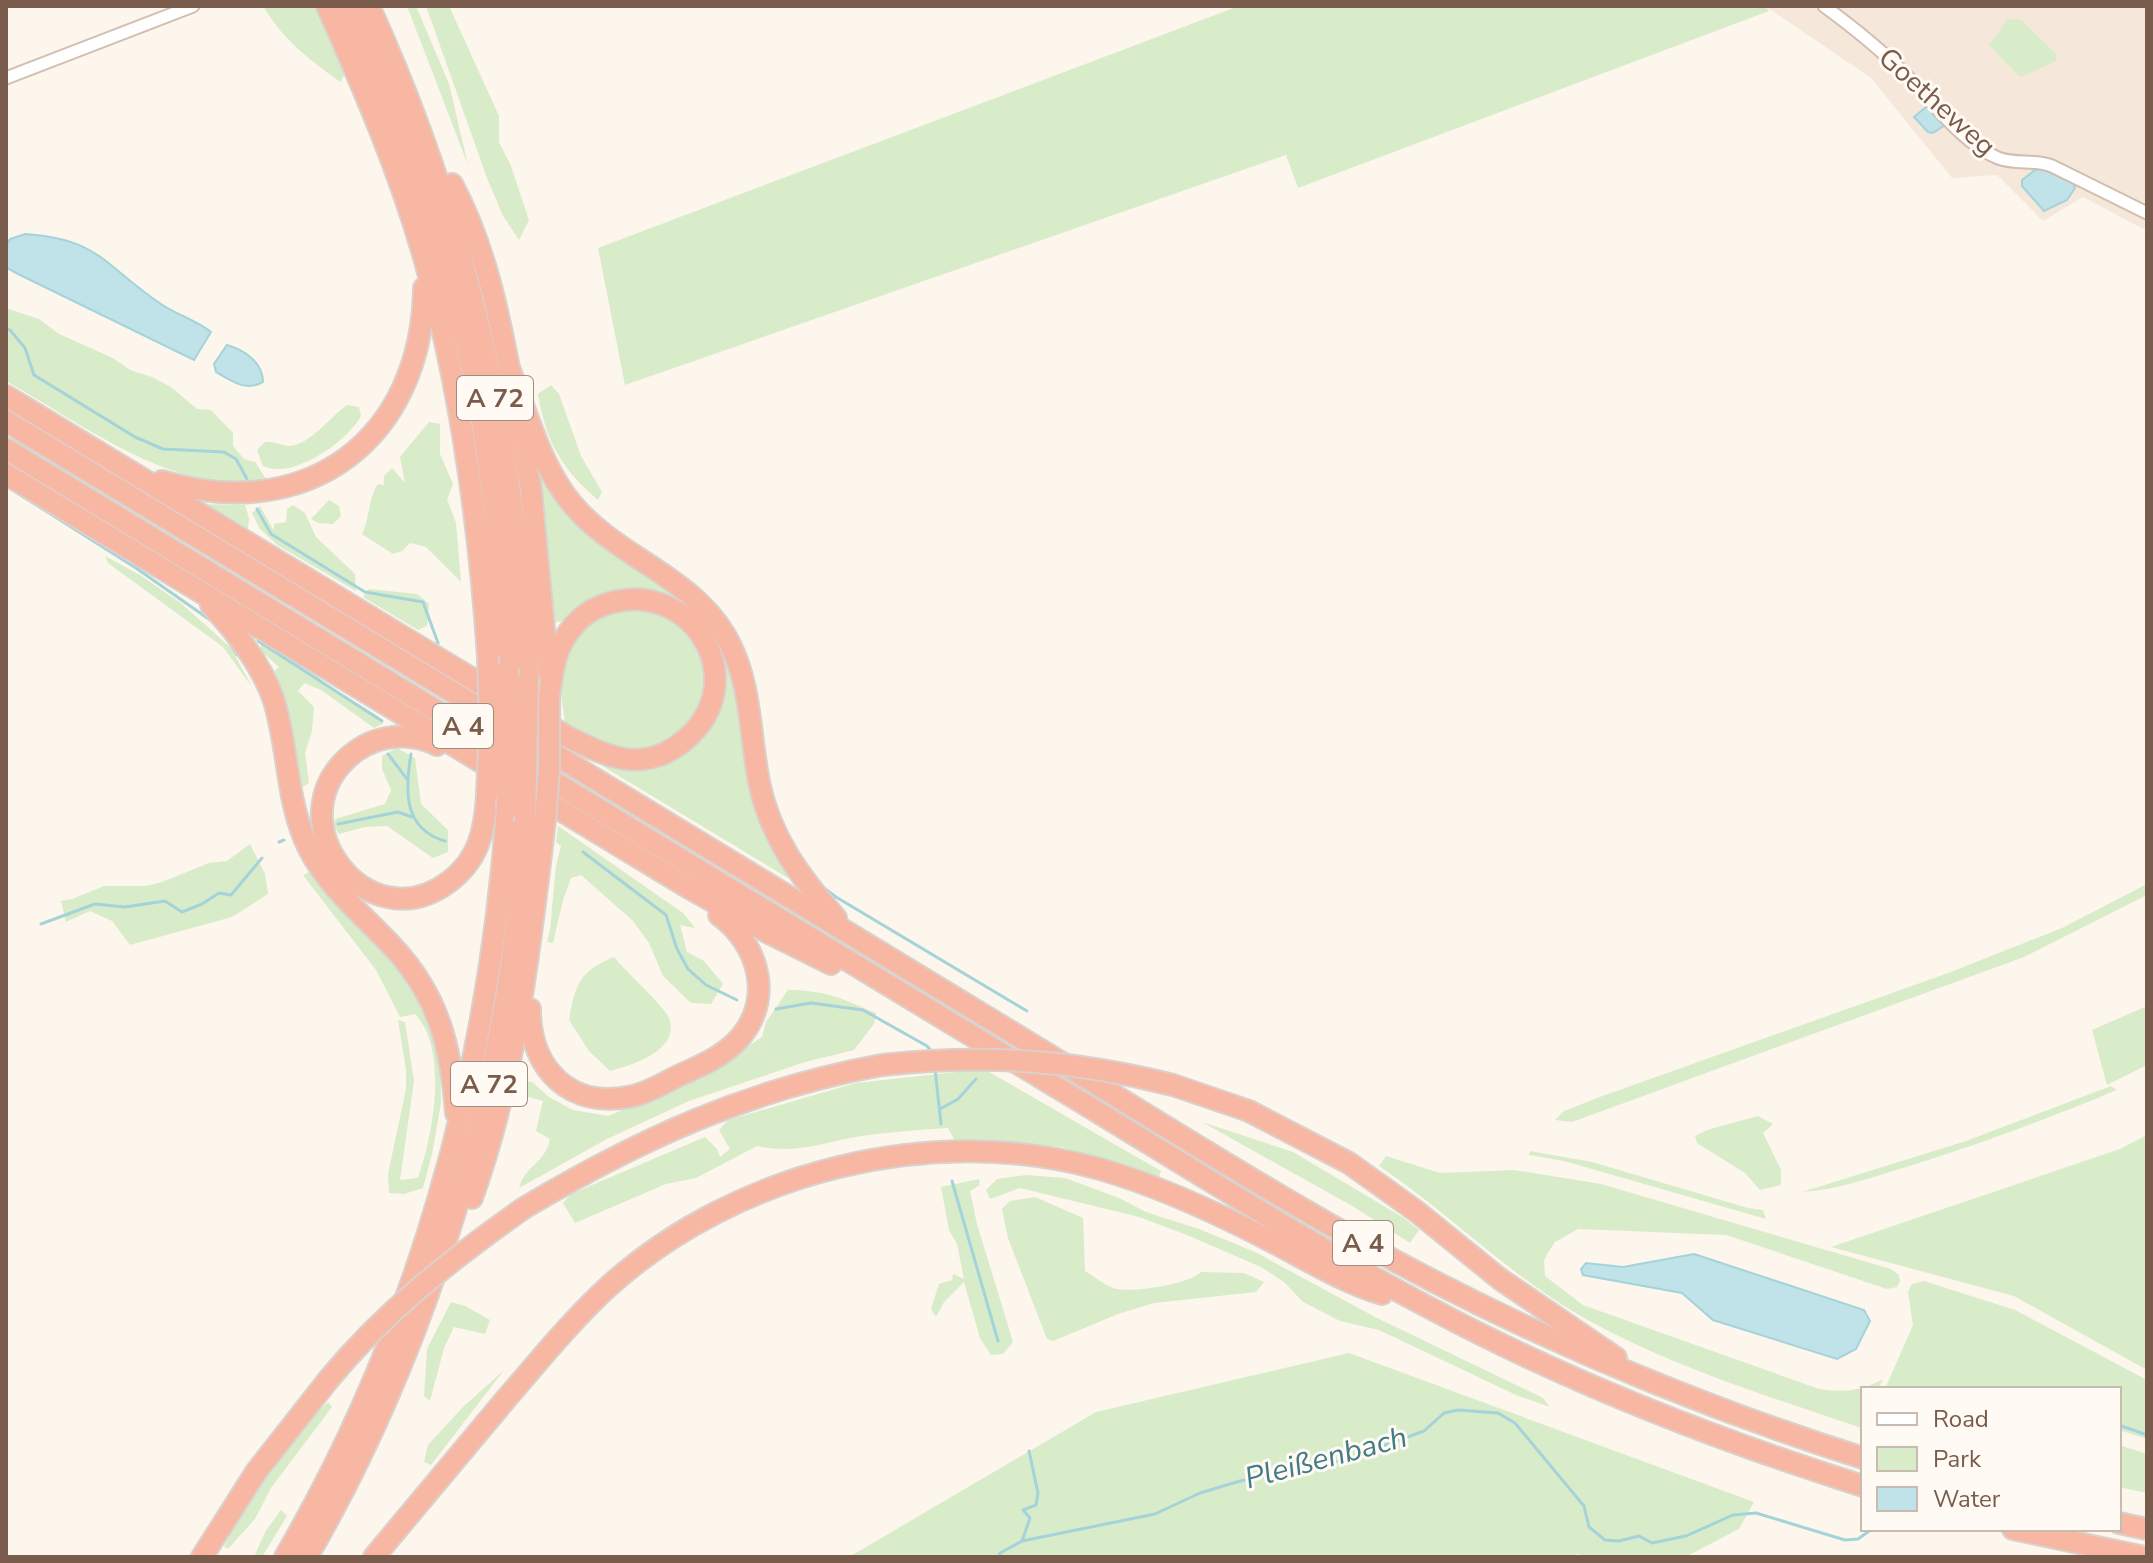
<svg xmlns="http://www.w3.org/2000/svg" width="2153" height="1563" font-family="'Nunito Sans',sans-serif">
  <rect width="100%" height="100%" fill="#fdf6ec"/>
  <!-- residential -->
  <polygon fill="#f5e8da" points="1765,6 2147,6 2147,231 2083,197 2043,221 1997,175 1952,178 1871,78"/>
  <!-- green -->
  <g fill="#d8ecc9">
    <path d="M263 6H316L345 74 340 82C309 59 283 40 263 6Z"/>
    <polygon points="407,6 416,6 449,84 468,165"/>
    <polygon points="426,6 449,6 499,116 499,142 511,166 529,220 519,240 503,216 487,178"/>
    <polygon points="1239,6 1765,6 1769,11 1298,188 1286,155 625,385 598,248"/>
    <polygon points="2008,19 2021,20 2057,55 2056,61 2024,76 2019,76 1989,45"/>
    <path d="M6 308 39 319 59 334 113 358 130 370 152 377 171 387 197 409 211 410 233 433V446L244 459 255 462 266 479C256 481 246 483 236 483 155 481 74 419 6 381Z"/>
    <path d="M551 385 559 394 581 456 602 492 598 500C561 468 546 442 538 394Z"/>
    <path d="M347 405 359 407 361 416C347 442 293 480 263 466L257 450 265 442C273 441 282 446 290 446 311 444 330 417 347 405Z"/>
    <path d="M429 422 440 424V454L453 484 447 499 456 523 461 582 426 547 410 543 402 551 393 554 362 534C370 517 369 496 378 484L384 485V476L392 468 405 483 400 457Z"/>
    <path d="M536 468 681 598 709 628 727 662 740 697 750 783 761 822 789 874 788 878 581 753C593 752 610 767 625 769 662 776 700 748 714 715 718 706 720 695 722 685L674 601 569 621 554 622Z"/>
    <polygon points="329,500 339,506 341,516 333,524 318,523 311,519"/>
    <polygon points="200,504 245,505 249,518 248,529 238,528"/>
    <polygon points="293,505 305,513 316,537 355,574 356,591 277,545 260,529 252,513 260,506 274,531 274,524 286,522 287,509"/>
    <polygon points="105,556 140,575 182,604 231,648 252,687 223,647 108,563"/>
    <polygon points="369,589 417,594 429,604 427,626 418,630 363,597"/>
    <polygon points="629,605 670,614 706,655 707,695 681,738 641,754 586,740 565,722 559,682 565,654 579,632 600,615"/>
    <polygon points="261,642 313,671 326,685 378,716 383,724 374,728 321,690 304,683 298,691 314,707 312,731 305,753 309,783 301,788 272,673 279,667 260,650"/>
    <polygon points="397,748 415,758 421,804 448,830 448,852 433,858 387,826 365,827 339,834 334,826 335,819 385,804 391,790 382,769 382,756"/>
    <polygon points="558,826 683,913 695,928 680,925 687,952 704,961 723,984 711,1004 691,1003 663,976 649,943 633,921 581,875 571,878 563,900 553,943 547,942 550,930 556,866 561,846 556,842"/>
    <polygon points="250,844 265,874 268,894 232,917 130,945 112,921 90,911 66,922 61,901 72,899 104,886 146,886 162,882 209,863 227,861"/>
    <path d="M309 872 362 932 390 957 423 1004 440 1052 441 1103 432 1154 423 1188 404 1194 389 1193 388 1174 406 1089V1070L398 1020 405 1022 414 1081 400 1180 418 1178C433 1135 449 1050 415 1014L400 1017 376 970 303 875Z"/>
    <polygon points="2147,884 2147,895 2024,957 1572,1122 1555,1120 1564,1111 1597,1098 1951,972 2062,928"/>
    <path d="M614 957C625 971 664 1006 669 1018 681 1050 632 1065 610 1071L589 1051 569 1020C575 984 580 971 614 957Z"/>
    <path d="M788 990C826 990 842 999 876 1013L874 1024 854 1050 805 1062 689 1101 607 1139 519 1188C525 1165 545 1164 550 1139L536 1131 543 1101 523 1095 524 1081 532 1082 549 1097 573 1110 608 1116 647 1100 738 1053 762 1037 766 1022Z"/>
    <polygon points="2147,1006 2147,1065 2107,1085 2092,1030"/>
    <path d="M984 1069 1161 1171 1159 1177 1062 1147 955 1141 948 1128C917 1130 886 1132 855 1137 820 1144 793 1154 757 1146L696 1178 666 1184 575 1223 563 1203 571 1194 705 1137 717 1149 720 1157 730 1149 719 1130 728 1120 856 1083Z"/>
    <path d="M2111 1086 2117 1090C2047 1119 1976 1146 1903 1168 1869 1178 1837 1190 1802 1192L1966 1141Z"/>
    <polygon points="1758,1116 1773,1124 1763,1133 1781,1170 1781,1185 1760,1190 1745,1173 1697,1143 1695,1136 1707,1130"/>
    <polygon points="1202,1122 1293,1152 1404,1218 1419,1230 1410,1243 1354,1207"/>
    <polygon points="2147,1135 2147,1370 2014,1296 1831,1247 2120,1149"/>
    <polygon points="1530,1151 1592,1162 1748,1208 1763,1210 1766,1219 1564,1161 1529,1155"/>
    <path d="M1386 1156 1440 1173 1514 1170 1601 1184 1891 1269 1899 1275 1900 1281 1897 1287 1887 1289 1726 1235 1578 1229 1555 1242 1547 1254 1544 1261 1545 1276 1583 1305 1819 1389C1844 1393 1861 1391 1883 1379L1878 1389H1863L1861 1428C1765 1395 1662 1364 1574 1312 1504 1270 1446 1211 1379 1166Z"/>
    <polygon points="1026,1175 1065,1178 1119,1198 1146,1212 1199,1229 1255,1252 1375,1317 1543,1398 1550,1407 1516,1395 1379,1330 1340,1321 1303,1302 1284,1282 1261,1267 1187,1235 1139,1217 1020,1188 990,1199 986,1190 997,1179"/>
    <polygon points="979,1179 980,1185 970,1191 977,1224 1013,1342 1003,1354 991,1355 980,1338 964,1282 944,1302 936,1317 931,1309 939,1284 952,1280 953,1274 964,1279 957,1244 949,1230 941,1187"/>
    <path d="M1035 1197 1083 1218 1085 1271C1094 1276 1104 1285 1113 1288 1129 1294 1190 1284 1201 1272L1244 1273 1264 1282 1256 1292 1154 1303 1118 1314 1053 1341 1047 1339 1008 1238 1002 1209 1010 1201Z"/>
    <polygon points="1924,1281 2015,1310 2147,1380 2147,1439 2119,1430 2119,1389 1885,1389 1913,1325 1908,1292 1912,1284"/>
    <polygon points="451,1302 465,1306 490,1320 485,1334 454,1327 444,1348 430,1401 424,1396 427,1349"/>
    <polygon points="1349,1353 1754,1502 1739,1529 1687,1556 1590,1557 1578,1554 1567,1557 849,1557 1096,1412"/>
    <polygon points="504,1370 431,1465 424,1462 428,1445 462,1408"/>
    <path d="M328 1402 332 1407 271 1488 255 1519 228 1549 224 1546C251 1493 286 1443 328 1402Z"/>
    <polygon points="2119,1445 2147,1454 2147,1493 2119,1487"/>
    <polygon points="281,1510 287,1516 262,1557 254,1557 265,1532"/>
  </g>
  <!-- water -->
  <g fill="#bfe3e8" stroke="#a5d3da" stroke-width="2">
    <polygon points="1927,106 1945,125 1933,133 1928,132 1914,117"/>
    <polygon points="2042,169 2073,183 2075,188 2067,200 2044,211 2022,186 2022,180 2035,170"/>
    <path d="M25 234C101 239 105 267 161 304 177 315 196 320 211 332L194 360 18 274 7 268 6 246 10 239Z"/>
    <path d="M227 345C245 350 263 363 263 382 247 392 231 381 216 372L214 364Z"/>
    <polygon points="1694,1254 1864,1310 1870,1321 1856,1349 1837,1359 1713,1320 1682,1293 1583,1275 1581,1269 1586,1263 1623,1267"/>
  </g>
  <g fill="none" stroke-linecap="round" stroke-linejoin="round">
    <!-- stream -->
    <g stroke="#a5d3da" stroke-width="3">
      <polyline points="6,329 10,330 25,348 34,375 135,437 163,449 224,452 236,459 247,479"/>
      <polyline points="19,494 136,568 213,622"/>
      <polyline points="257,509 271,534 365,592 423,602 438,643"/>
      <polyline points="225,636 237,655"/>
      <polyline points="258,641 382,721"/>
      <polyline points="388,754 407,779"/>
      <path d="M411 754C405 790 403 829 445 841"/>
      <polyline points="338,824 398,812 412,817"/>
      <polyline points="279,842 284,840"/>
      <polyline points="583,852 666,915 677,949 688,969 706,985 737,1000"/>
      <polyline points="820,885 836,897 1027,1011"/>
      <polyline points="41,924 95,904 125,907 165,901 182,912 202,904 219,893 231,895 262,858"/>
      <polyline points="776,1009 811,1003 863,1010 927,1046 933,1053"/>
      <polyline points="935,1069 941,1124"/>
      <polyline points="940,1109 958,1099 976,1079"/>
      <polyline points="952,1181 998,1341"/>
      <polyline points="2119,1425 2147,1435"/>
      <polyline points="1022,1541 1030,1518 1023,1510 1036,1505 1038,1493 1029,1451"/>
      <polyline points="999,1557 1000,1553 1022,1541 1155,1514 1200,1493 1240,1481 1344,1460 1424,1431 1444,1413 1458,1410 1498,1413 1515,1423 1584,1506 1589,1527 1605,1540 1619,1541 1639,1536 1652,1543 1686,1536 1733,1515 1756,1513 1845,1540 1858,1539 1872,1529"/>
    </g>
    <!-- minor casing -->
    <g stroke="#d1beb0" stroke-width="15">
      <g id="minor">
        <path d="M1824 6C1854 28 1884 52 1910 79 1935 105 1964 144 1998 158 2016 165 2034 159 2052 166L2147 213"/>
        <polyline points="6,78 193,6"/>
      </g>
    </g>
    <!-- motorway casing -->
    <g stroke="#dad1cd" stroke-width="24">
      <g id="motorway">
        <path d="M327 6C364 89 400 173 425 261 461 390 479 522 488 656"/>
        <path d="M348 6C403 123 445 247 473 373 493 470 501 570 508 668"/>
        <path d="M369 6C469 226 515 439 528 680"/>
        <path d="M452 184C484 243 499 314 511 379"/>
        <path d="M509 368C528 414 540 466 573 505 617 557 689 575 725 635 752 681 749 731 759 782 770 837 800 877 836 918"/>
        <path d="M6 396 568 737C610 758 644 774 685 740 757 679 688 572 601 606 580 614 565 633 557 654 553 667 551 682 549 696"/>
        <polyline points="6,421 502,722"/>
        <polyline points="519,422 531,490 548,672"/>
        <polyline points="6,449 501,750"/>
        <polyline points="6,474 684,885 767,932 831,964"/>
        <path d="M162 481C308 525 422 439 424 288"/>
        <path d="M211 605C237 633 262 665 274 701 289 750 286 803 309 849 329 888 363 915 392 946 439 996 451 1047 456 1113"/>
        <path d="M536 743C703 844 869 946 1036 1047 1167 1127 1298 1211 1435 1282 1573 1353 1715 1411 1863 1458"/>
        <path d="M437 745C411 732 380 734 356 751 269 815 366 946 450 881 479 859 485 830 487 795"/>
        <path d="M536 771C713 879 891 987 1068 1094 1187 1166 1305 1242 1428 1307 1566 1381 1714 1439 1863 1486"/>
        <path d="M530 1009C530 1070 571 1110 633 1096 648 1093 664 1083 678 1076 698 1067 720 1058 736 1042 775 1002 760 945 719 915"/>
        <polyline points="1173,1085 1249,1111 1349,1163 1416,1211 1500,1279 1616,1358"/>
        <path d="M472 1198C516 1075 530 949 545 820"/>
        <path d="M524 1208C640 1139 749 1089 882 1065"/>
        <polyline points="2119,1523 2147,1529"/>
        <polyline points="2013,1529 2144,1557"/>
        <polyline points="202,1557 256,1472 329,1379"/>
        <path d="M285 1557C418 1329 489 1072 507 809"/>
        <path d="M307 1557C404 1390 467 1204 503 1015 515 952 520 886 525 822"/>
        <path d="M374 1557C418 1504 462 1452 506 1399 539 1361 571 1321 608 1287 736 1171 933 1122 1100 1169 1159 1186 1213 1211 1267 1239 1304 1258 1342 1282 1382 1294"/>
      </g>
    </g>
    <!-- minor -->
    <use href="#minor" stroke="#fff" stroke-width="11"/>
    <!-- motorway -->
    <use href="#motorway" stroke="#f7b7a3" stroke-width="20"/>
    <!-- motorway-bridge casing -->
    <g stroke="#dad1cd" stroke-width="24" stroke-linecap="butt">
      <g id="motorway-bridge">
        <polyline points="487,795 490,725 488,656"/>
        <polyline points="507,809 508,668"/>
        <polyline points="545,820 549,770 549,696"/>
        <polyline points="525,822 528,680"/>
        <path d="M882 1065C984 1054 1074 1060 1173 1085"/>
        <path d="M329 1379C385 1311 453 1258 524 1208"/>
      </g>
    </g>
    <!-- motorway-bridge -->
    <use href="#motorway-bridge" stroke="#f7b7a3" stroke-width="20"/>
  </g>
  <g text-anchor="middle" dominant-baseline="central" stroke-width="6" stroke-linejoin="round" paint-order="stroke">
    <!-- shield labels -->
    <g fill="#fffaf3" stroke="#a28b7f" stroke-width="2">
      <rect x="457" y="376" width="76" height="44" rx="6"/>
      <rect x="433" y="704" width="60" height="44" rx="6"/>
      <rect x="451" y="1062" width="76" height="44" rx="6"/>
      <rect x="1333" y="1221" width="60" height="44" rx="6"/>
    </g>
    <g font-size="26" font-weight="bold" fill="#7a5c4d">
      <text x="495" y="398">A 72</text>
      <text x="463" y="726">A 4</text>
      <text x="489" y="1084">A 72</text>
      <text x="1363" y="1243">A 4</text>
    </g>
    <!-- street labels -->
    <g font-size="28" fill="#7a5c4d" stroke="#fffaf3">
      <text transform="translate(1937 102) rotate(42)">Goetheweg</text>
    </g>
    <!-- water labels -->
    <g font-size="30" font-style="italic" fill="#437c86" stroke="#fffaf3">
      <text transform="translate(1326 1458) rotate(-15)">Pleißenbach</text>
    </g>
  </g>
  <!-- border -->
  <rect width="2153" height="1563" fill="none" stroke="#7a5c4d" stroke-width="16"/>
  <!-- legend -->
  <rect x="1861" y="1387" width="260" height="144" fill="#fffaf3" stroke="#cabbb1" stroke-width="2"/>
  <rect x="1877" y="1413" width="40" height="12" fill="#ffffff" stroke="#cabbb1" stroke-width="2"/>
  <text x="1933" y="1427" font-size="24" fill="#7a5c4d">Road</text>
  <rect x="1877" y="1447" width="40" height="24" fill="#d8ecc9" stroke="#cabbb1" stroke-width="2"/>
  <text x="1933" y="1467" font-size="24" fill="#7a5c4d">Park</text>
  <rect x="1877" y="1487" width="40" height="24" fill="#bfe3e8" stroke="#cabbb1" stroke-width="2"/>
  <text x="1933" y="1507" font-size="24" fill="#7a5c4d">Water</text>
</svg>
